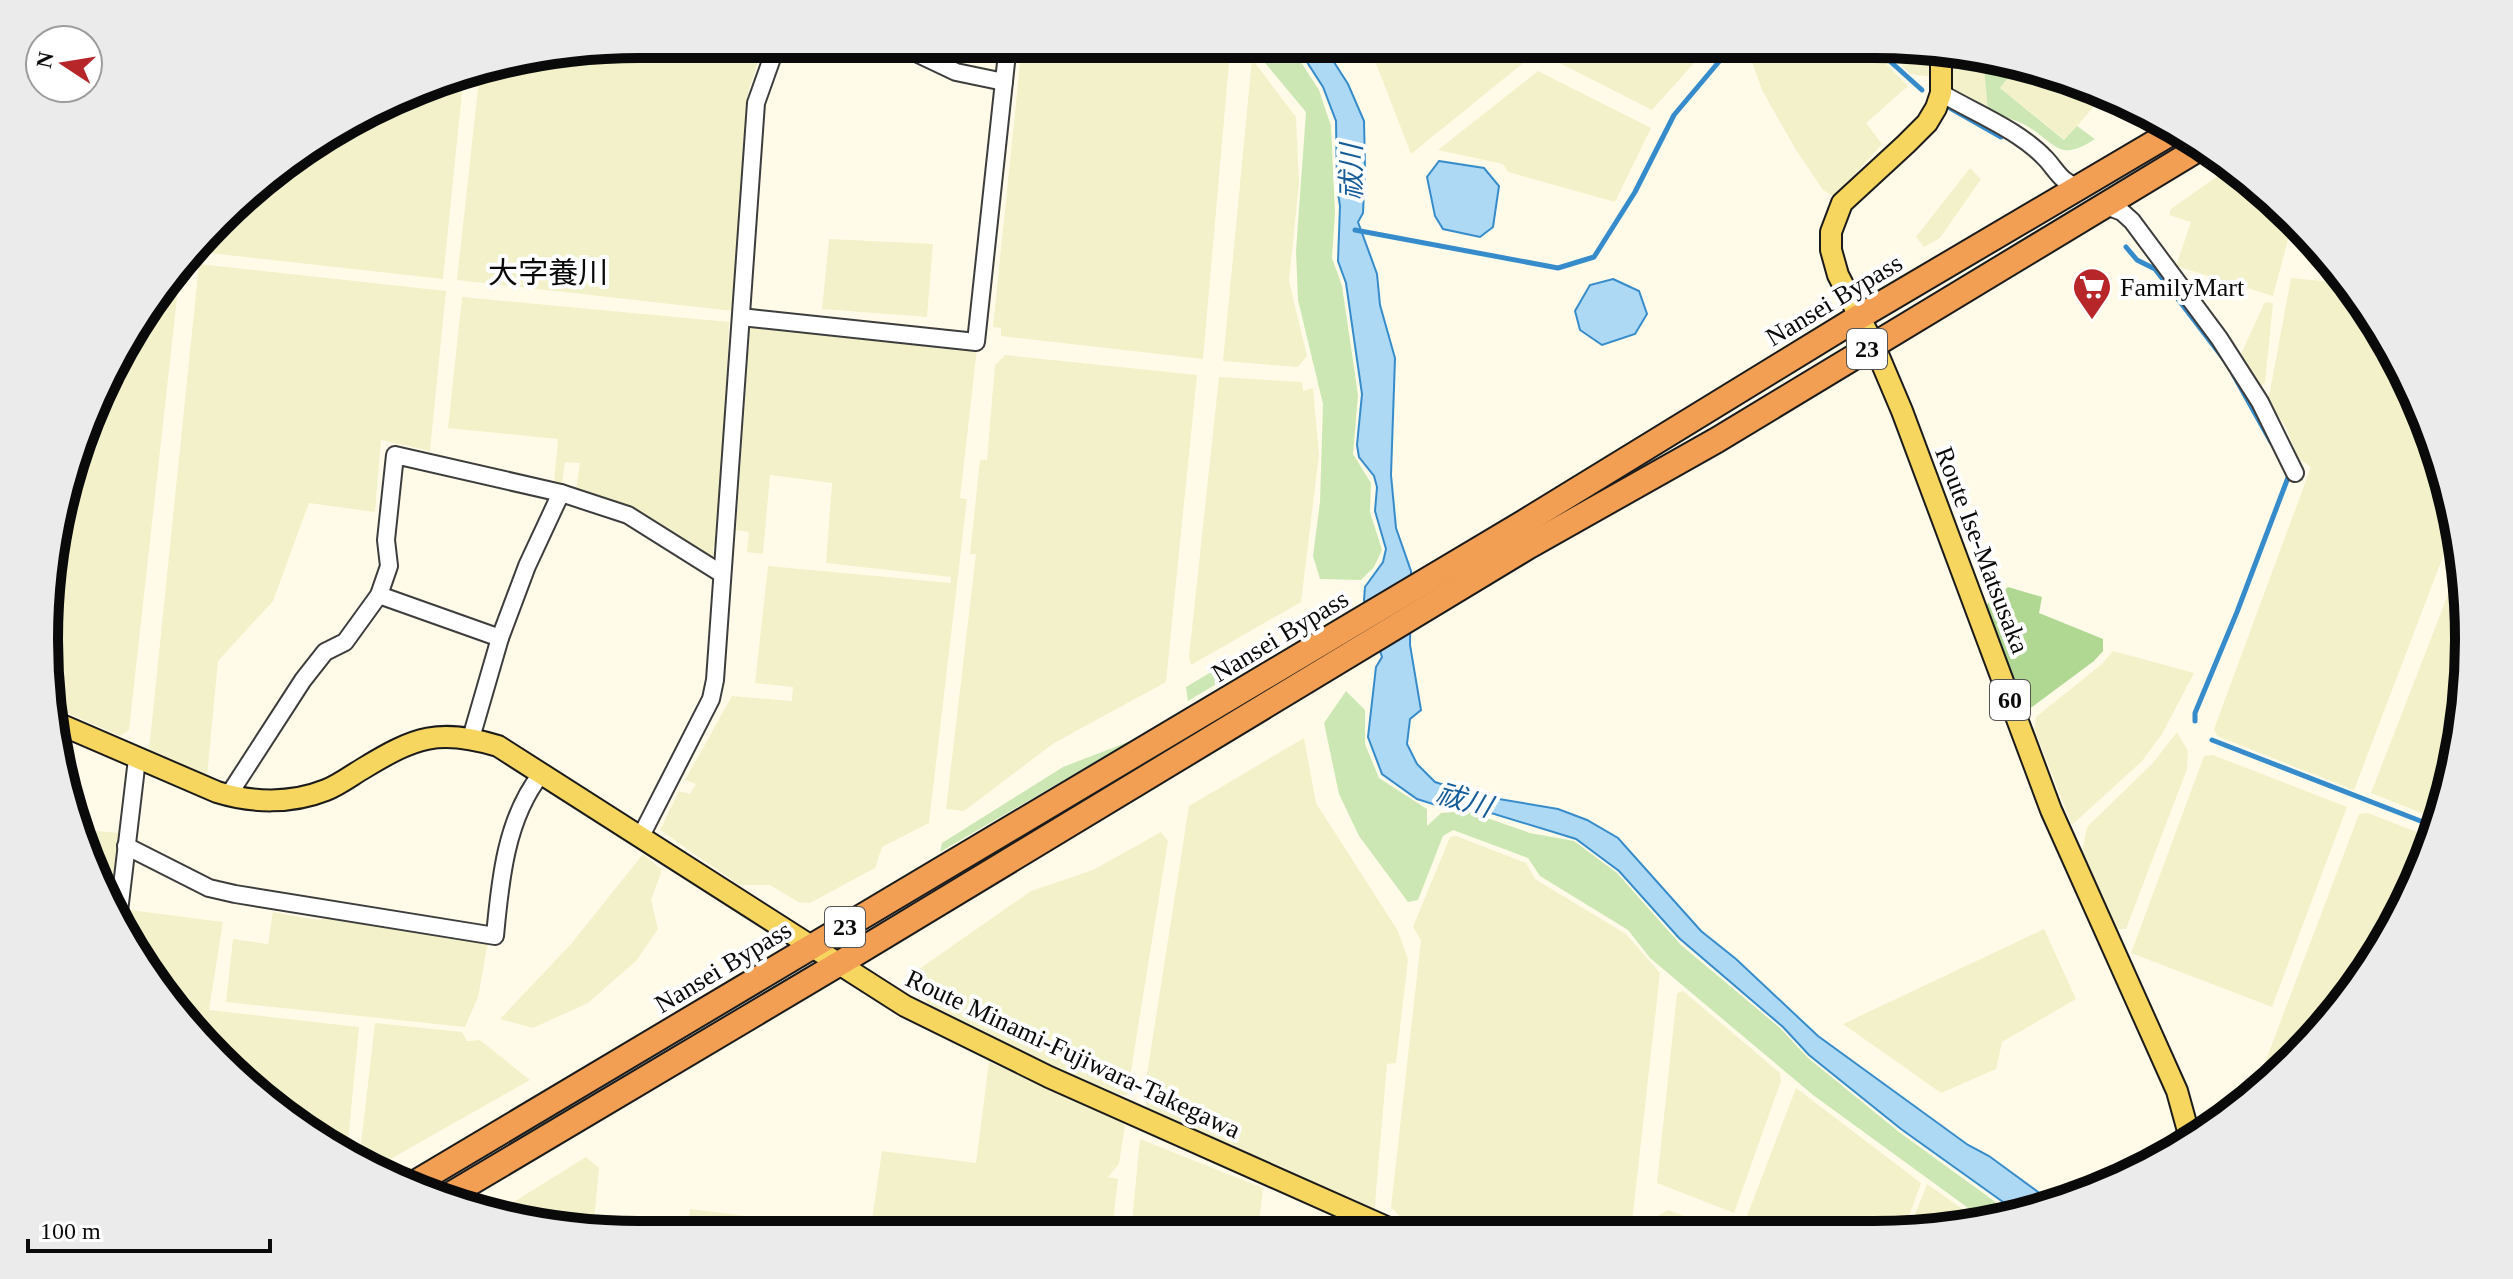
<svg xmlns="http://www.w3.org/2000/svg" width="2513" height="1279" font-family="'Times New Roman','Noto Sans JP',serif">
  <rect width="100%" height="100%" fill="#fffbe8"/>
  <!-- farmland -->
  <g fill="#f3f1ca">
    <polygon points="640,44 764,44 748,92 733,311 457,280 480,70"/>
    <polygon points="1022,44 1210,45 1229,63 1203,359 1001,336 1001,328 993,327"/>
    <polygon points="1363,45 1524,45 1533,55 1411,154 1377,66"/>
    <polygon points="1534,45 1710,45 1652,110 1542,54"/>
    <polygon points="1746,45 1867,45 1908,86 1866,123 1882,144 1834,197 1823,190 1796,150 1762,90"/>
    <polygon points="1884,45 1932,49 1934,77 1910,74"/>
    <polygon points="1947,51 1983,57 1988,112 1947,89"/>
    <polygon points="1252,59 1296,117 1299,183 1289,281 1307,356 1298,367 1223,361"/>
    <polygon points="2020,63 2027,64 2105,94 2065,140 2000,88"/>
    <polygon points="1538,71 1651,128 1615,202 1508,172 1503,164 1438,150"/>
    <polygon points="464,73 443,279 200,252 201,248 277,167 448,76"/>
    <polygon points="2233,165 2293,221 2273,296 2176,266 2191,222 2169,215 2171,209"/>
    <polygon points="1970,168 1981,179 1940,238 1924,247 1916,237"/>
    <polygon points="829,239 933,244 927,317 822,309"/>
    <polygon points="199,264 446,291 430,451 381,440 375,512 309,503 273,601 218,661 207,777 149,750"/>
    <polygon points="180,271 129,730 120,736 49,705 56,523 90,411 144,309"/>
    <polygon points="2291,278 2332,282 2332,288 2352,290 2389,341 2437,448 2455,525 2354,790 2217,736 2214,729 2311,467 2298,458 2286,427 2268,402"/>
    <polygon points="462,297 729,322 724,456 717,545 713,546 713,564 673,532 626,506 576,489 580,463 565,462 562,486 554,483 558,439 448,428"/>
    <polygon points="2265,302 2273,303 2265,382 2259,389 2239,358"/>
    <polygon points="750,325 977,349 960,498 967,499 929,823 882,847 875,868 810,903 798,902 770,885 739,885 660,830 679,791 690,794 696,784 685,780 732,696 792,701 793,687 755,683 768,566 951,583 951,577 826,563 832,483 770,475 763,554 747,552 749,532 736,530"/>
    <polygon points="1005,355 1197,375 1166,682 1054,743 964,811 946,809 976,554 970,554 980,460 987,460 995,365"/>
    <polygon points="1219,377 1302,382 1303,391 1313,388 1319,455 1301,602 1191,665 1189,657"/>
    <polygon points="2463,556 2468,678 2449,793 2439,820 2371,793"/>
    <polygon points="2113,651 2194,673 2162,734 2142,761 2072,825 2034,729 2036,717 2102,664"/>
    <polygon points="2177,732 2188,751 2187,769 2126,929 2117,929 2082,852 2087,827 2152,764"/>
    <polygon points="1304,738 1316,803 1398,931 1408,959 1396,1063 1387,1064 1374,1215 1147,1108 1144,1093 1189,806"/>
    <polygon points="2213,755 2347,807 2272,1007 2131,953 2204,756"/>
    <polygon points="2368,813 2432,838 2408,902 2322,1032 2252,1097 2359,814"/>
    <polygon points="83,830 120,833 111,911 106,903"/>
    <polygon points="1161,832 1168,841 1127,1096 1097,1089 946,1018 925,1001 915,972 1031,891 1093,870"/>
    <polygon points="1456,836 1526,863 1535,879 1626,934 1660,973 1631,1231 1596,1231 1559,1217 1557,1231 1411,1231 1398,1225 1399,1216 1391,1207 1421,940 1413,927 1450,837"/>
    <polygon points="643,854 662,870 651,900 658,929 636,961 588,1003 533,1028 500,1019 571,944"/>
    <polygon points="130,910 223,922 209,1010 359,1027 347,1153 219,1061 127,933"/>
    <polygon points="273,912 317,920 330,917 488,942 478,997 465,1027 226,1002 233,939 268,944"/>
    <polygon points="2044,929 2076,999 2002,1042 1996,1069 1941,1093 1843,1024"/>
    <polygon points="1683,991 1780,1073 1781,1081 1734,1213 1657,1183 1677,993"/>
    <polygon points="375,1023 462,1032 467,1041 480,1040 530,1080 371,1170 359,1161"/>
    <polygon points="989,1062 1121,1119 1125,1125 1119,1164 1108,1177 1118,1179 1112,1232 870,1233 882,1151 976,1163"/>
    <polygon points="1796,1088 1921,1183 1904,1230 1786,1230 1747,1216"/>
    <polygon points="1140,1139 1263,1188 1258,1232 1131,1232"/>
    <polygon points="586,1157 599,1168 593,1232 491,1216"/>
    <polygon points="1927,1184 1981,1222 1952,1230 1909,1230"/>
    <polygon points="690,1209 851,1229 851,1233 687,1233"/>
    <polygon points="1668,1210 1718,1228 1719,1231 1653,1231 1654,1218"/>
  </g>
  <!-- green -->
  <g fill="#cde7b4">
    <polygon points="1250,45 1290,45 1319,90 1331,126 1335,213 1332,258 1342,286 1358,395 1353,454 1371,483 1370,512 1382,550 1374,567 1361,580 1320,579 1313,556 1320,502 1323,404 1298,300 1296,251 1306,112"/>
    <path d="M1983 57 2020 63 2000 88 2064 140 2077 126 2095 139C2061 161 2058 147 2032 129 2019 120 2003 117 1988 112Z"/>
    <polygon points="1263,641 1280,646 1188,701 1186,687"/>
    <polygon points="1346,691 1365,710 1365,744 1379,778 1427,809 1427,826 1441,813 1467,811 1530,833 1574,841 1617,873 1681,945 1780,1028 1808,1058 1899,1132 2012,1214 1986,1221 1813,1095 1650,958 1628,930 1540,876 1528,858 1453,830 1443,836 1418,900 1408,902 1359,836 1339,794 1324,723"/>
    <polygon points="1133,740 940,852 942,843 1063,767"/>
  </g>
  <!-- forest -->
  <polygon fill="#b0d893" points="2008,587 2042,597 2039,613 2103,639 2103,651 2094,661 2024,713 1984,607"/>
  <!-- water -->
  <g fill="#aed9f5" stroke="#368cca" stroke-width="2">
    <polygon points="1296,45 1323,45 1348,84 1364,121 1365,168 1363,213 1358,222 1377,274 1380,305 1395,358 1391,475 1396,528 1411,571 1410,645 1421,710 1410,719 1407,744 1417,764 1435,782 1475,795 1558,809 1587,820 1618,838 1701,931 1736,959 1818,1036 1968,1145 1989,1156 2053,1203 2017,1212 1901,1129 1809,1055 1783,1027 1679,938 1619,871 1576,839 1465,805 1436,805 1417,799 1382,774 1368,737 1376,667 1382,657 1364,600 1365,587 1383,562 1386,549 1375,511 1377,487 1374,476 1359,457 1357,445 1362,394 1346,283 1338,261 1340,206 1337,186 1336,121 1323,87"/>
    <polygon points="1439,161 1484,168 1499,186 1493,227 1480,237 1443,229 1435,216 1427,177"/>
    <polygon points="1613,279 1639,291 1647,314 1635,334 1602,345 1580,330 1575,311 1590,285"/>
  </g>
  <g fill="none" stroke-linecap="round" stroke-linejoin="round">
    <!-- stream -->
    <g stroke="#368cca" stroke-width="5">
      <polyline points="1872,45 1922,90"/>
      <polyline points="1943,104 2001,137"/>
      <polyline points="1355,230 1558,268 1594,257 1635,192 1674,115 1733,45"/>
      <polyline points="2126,247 2137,260 2155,269 2226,362"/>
      <polyline points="2233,374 2271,442"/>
      <polyline points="2195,721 2195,713 2237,612 2289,475 2287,472"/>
      <polyline points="2212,740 2436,827"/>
    </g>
    <!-- minor casing -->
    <g stroke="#3d3d3d" stroke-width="20">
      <g id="minor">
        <polyline points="897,44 956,72 1004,82"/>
        <path d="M1941 93C1975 113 2019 130 2046 159 2057 171 2061 182 2078 187"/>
        <polyline points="2106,206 2122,212 2132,221 2219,338 2260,402 2295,473"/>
        <polyline points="741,317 976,342 1008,44"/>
        <polyline points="379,595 500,638"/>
        <polyline points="471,738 500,638 527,566 561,493 628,515 722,574"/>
        <polyline points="228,796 303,680 325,652 345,642 379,595 389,566 386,540 395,455 561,493"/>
        <polyline points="641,836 711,699 715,680 756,103 777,44"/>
        <path d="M126 846 209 888 235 894 495 936C500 881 506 817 542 773"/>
        <polyline points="118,920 137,759"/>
      </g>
    </g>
    <!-- major casing -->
    <g stroke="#1b1b1b" stroke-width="24">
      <g id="major">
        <polyline points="1941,50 1941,93 1936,108 1927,123 1906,144 1842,203 1831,232 1831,250 1838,275 1874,345 1902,411 2051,810 2177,1091 2190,1138"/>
        <path d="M50 720 217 792C252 803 291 804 326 790 339 785 352 775 364 768 415 737 439 728 498 746L905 1006 1049 1077 1395 1231"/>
      </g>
    </g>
    <!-- highway casing -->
    <g stroke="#1b1b1b" stroke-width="28">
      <g id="highway">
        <polyline points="410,1186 1523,523 1859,317 2176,130"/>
        <polyline points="443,1199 840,963 1529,546 1717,440 2203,146"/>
      </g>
    </g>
    <!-- minor -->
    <use href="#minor" stroke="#fff" stroke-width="16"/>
    <!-- major -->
    <use href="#major" stroke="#f7d660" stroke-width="20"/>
    <!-- highway -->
    <use href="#highway" stroke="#f29f53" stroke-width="24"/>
  </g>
  <!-- icons -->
  <defs>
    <g id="supermarket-pin" transform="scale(2)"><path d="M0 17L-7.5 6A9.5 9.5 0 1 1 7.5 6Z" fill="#b72629" stroke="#fff"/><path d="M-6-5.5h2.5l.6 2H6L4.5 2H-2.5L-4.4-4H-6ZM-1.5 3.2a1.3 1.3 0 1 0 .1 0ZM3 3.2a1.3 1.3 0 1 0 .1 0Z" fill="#fff"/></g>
  </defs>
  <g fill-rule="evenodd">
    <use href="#supermarket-pin" x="2092" y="287"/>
  </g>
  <g text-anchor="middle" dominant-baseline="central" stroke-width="8" stroke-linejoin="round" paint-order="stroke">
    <!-- shield labels -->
    <g fill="#fff" stroke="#545454" stroke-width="2">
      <rect x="1847" y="329" width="40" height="40" rx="6"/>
      <rect x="1990" y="680" width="40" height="40" rx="6"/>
      <rect x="825" y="907" width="40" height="40" rx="6"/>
    </g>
    <g font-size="24" font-weight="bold" fill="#0a0a0a">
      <text x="1867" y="349">23</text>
      <text x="2010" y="700">60</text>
      <text x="845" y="927">23</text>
    </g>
    <!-- poi labels -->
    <g font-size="26" fill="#0a0a0a" stroke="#fff" text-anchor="start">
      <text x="2120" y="287">FamilyMart</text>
    </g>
    <!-- street labels -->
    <g font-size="26" fill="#0a0a0a" stroke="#fff">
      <text transform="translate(1834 300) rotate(-31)">Nansei Bypass</text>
      <text transform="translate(1982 550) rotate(69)">Route Ise-Matsusaka</text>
      <text transform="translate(1280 636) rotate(-31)">Nansei Bypass</text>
      <text transform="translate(723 967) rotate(-31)">Nansei Bypass</text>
      <text transform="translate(1073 1054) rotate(25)">Route Minami-Fujiwara-Takegawa</text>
    </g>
    <!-- water labels -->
    <g font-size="28" font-style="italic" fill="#175d99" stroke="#fff">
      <text transform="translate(1351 172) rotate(-90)">祓川</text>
      <text transform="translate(1464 800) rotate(16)">祓川</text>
    </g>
    <!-- quarter labels -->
    <g font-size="30" fill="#0a0a0a" stroke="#fff">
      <text x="548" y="272">大字養川</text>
    </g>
  </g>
  <!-- crop -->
  <path d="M0 0H2513V1279H0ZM639 58H1874A581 581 0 0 1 2455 639V640A581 581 0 0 1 1874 1221H639A581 581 0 0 1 58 640V639A581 581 0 0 1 639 58Z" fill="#ebebeb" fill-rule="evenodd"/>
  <path fill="none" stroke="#0a0a0a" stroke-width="10" d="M639 58H1874A581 581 0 0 1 2455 639V640A581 581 0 0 1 1874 1221H639A581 581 0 0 1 58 640V639A581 581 0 0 1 639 58Z"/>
  <!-- north arrow -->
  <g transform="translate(64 64) rotate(282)"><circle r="38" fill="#ffffff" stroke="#9d9d9d" stroke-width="2"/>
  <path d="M0-6L14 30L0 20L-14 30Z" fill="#b72629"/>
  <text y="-12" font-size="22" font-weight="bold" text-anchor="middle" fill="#0a0a0a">N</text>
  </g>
  <!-- scale -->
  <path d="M28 1239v12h242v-12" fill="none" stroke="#0a0a0a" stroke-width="4"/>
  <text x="40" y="1239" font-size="24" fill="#0a0a0a" stroke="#ffffff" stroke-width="6" paint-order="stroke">100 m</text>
</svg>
